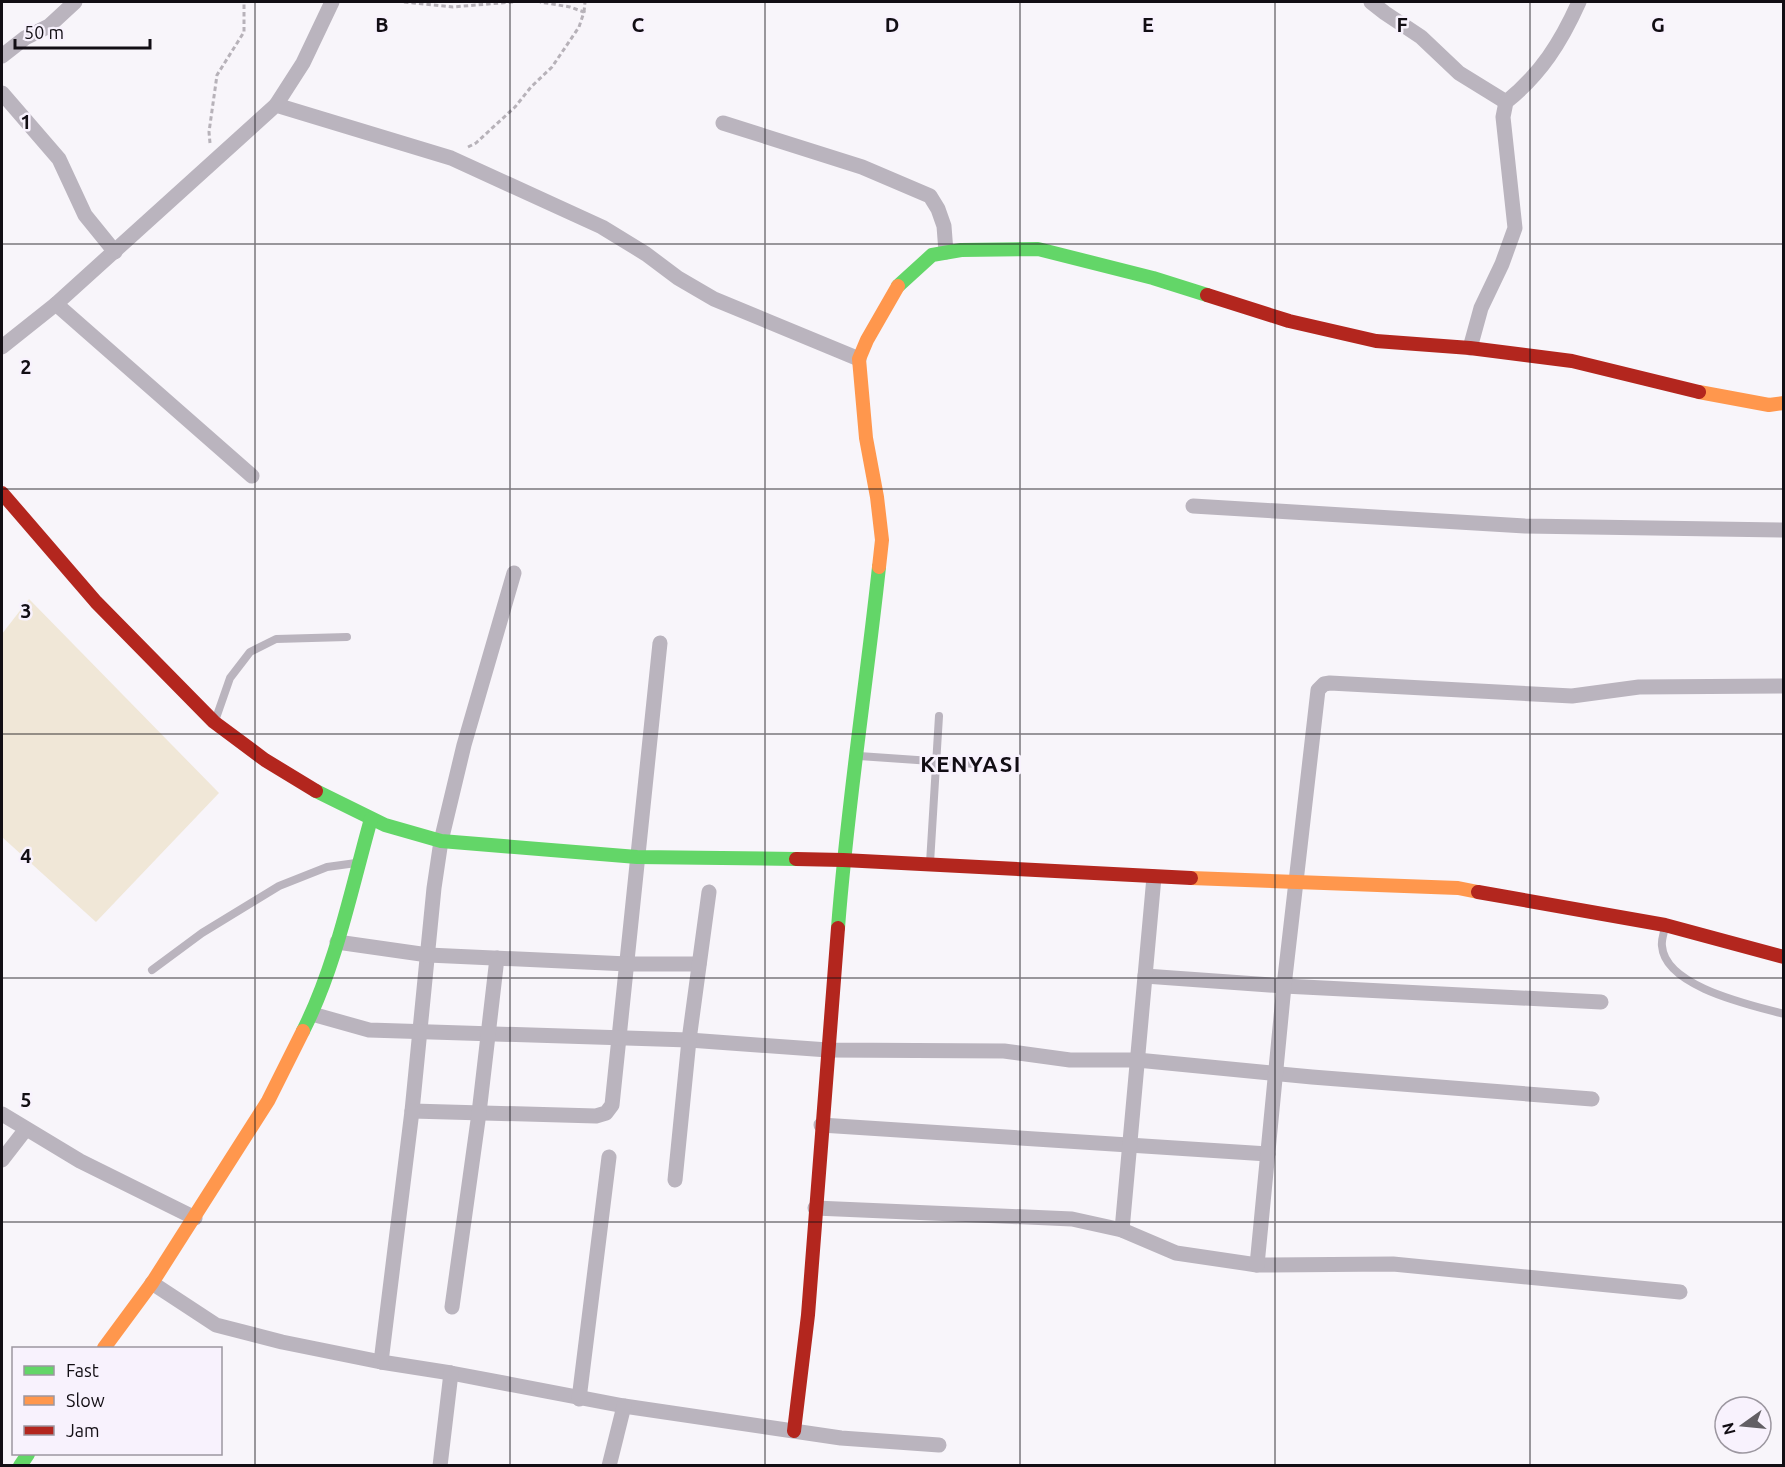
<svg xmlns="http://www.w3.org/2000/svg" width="1785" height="1467" font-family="Ubuntu,sans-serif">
  <rect width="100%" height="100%" fill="#f8f5fa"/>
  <!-- green -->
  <polygon fill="#f0e7d7" points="29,599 219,793 96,922 2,837 2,634"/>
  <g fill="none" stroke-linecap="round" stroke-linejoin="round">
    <!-- path -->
    <g stroke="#b7b2b9" stroke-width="3" stroke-dasharray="4.5 3" stroke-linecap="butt">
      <polyline points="404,2 453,7 513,2"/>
      <polyline points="584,12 585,2"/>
      <polyline points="210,143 209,132 217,75 244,32 244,2"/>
      <polyline points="468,147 476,143 515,107 531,87 552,67 579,27 584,12 570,7 540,2"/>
    </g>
    <!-- lane -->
    <g stroke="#bab4be" stroke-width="8">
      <polyline points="215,721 230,678 250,652 276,639 347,637"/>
      <polyline points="859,756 975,764"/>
      <polyline points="930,863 939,716"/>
      <path d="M1665 927C1664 933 1661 940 1662 946 1665 987 1751 1005 1784 1014"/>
      <polyline points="152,970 202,933 279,886 327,867 356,863"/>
    </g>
    <!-- street -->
    <g stroke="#bab4be" stroke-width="15">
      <polyline points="1371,2 1385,13 1421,37 1459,73 1506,102"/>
      <polyline points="2,56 25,38 49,26 75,2"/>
      <polyline points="2,93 59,159 85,215 115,252"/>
      <polyline points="276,105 303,63 332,2"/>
      <polyline points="723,123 862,167 930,196 938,209 944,226 946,252"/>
      <polyline points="56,304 252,476"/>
      <polyline points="2,347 56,304 276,105 451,158 602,227 646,254 678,278 714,299 859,359"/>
      <path d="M1470 348 1481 308 1502 264 1515 228 1503 117 1506 102C1541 74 1561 42 1579 2"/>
      <polyline points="1193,506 1525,526 1784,530"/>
      <polyline points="514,573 464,745 441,841 434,888 412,1111 596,1116 606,1113 612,1105 660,643"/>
      <polyline points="337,942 428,955 628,964 699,964"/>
      <polyline points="1145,976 1284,986 1601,1002"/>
      <polyline points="312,1014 369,1030 689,1040 828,1050 1004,1051 1070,1060 1137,1060 1312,1077 1592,1099"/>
      <polyline points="2,1114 80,1161 195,1218"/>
      <polyline points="821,1125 1268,1154"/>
      <polyline points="2,1160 26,1129"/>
      <polyline points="675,1180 689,1040 709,892"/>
      <polyline points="815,1208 1072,1219 1122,1230 1176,1253 1257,1265 1393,1264 1680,1292"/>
      <polyline points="1122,1230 1154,877"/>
      <polyline points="1257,1265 1284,986 1318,690 1324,684 1330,683 1572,696 1639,687 1784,686"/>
      <polyline points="152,1283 216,1325 282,1342 381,1362 451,1373 624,1406 841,1438 939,1445"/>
      <polyline points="452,1307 479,1113 497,958"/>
      <polyline points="381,1362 412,1111"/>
      <polyline points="579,1399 609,1157"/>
      <polyline points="440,1466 451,1373"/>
      <polyline points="609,1466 624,1406"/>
    </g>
    <!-- fast -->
    <g stroke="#63d668" stroke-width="14">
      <polyline points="898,286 932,255 961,250 1038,249 1153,278 1207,295"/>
      <polyline points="316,791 385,825 441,841 637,857 796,859"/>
      <path d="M838 928C847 807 866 688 879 567"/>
      <path d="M303 1031C336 966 351 890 371 819"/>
      <polyline points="20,1466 28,1454"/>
    </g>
    <!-- slow -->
    <g stroke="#ff974d" stroke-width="14">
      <polyline points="1699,392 1769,405 1784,403"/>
      <polyline points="879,567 882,540 877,497 866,438 859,359 867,340 898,286"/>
      <polyline points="1191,878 1458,888 1478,892"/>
      <polyline points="104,1348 152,1283 268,1101 303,1031"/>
    </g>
    <!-- jam -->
    <g stroke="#b3261e" stroke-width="14">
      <polyline points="1207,295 1289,321 1376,341 1470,348 1572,361 1699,392"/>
      <polyline points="2,493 96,602 214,722 265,760 316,791"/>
      <polyline points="796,859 843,860 1191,878"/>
      <polyline points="1478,892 1665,925 1784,957"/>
      <polyline points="794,1431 808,1315 838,928"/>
    </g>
  </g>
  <!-- grid -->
  <path fill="none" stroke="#120e14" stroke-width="1.5" stroke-opacity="0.55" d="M255 2V1466M510 2V1466M765 2V1466M1020 2V1466M1275 2V1466M1530 2V1466M2 244H1784M2 489H1784M2 734H1784M2 978H1784M2 1222H1784"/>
  <g text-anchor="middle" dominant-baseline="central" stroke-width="5" stroke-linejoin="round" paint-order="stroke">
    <!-- district labels -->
    <g font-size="22" font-weight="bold" letter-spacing="1.5" fill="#120e14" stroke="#f8f2fd">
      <text x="971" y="763">KENYASI</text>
    </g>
  </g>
  <g font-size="20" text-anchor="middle" font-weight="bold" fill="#120e14" stroke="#f8f2fd" stroke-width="5" stroke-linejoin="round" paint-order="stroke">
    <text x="382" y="32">B</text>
    <text x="638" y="32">C</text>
    <text x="892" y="32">D</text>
    <text x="1148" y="32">E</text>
    <text x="1402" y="32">F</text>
    <text x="1658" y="32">G</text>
    <text x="26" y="129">1</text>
    <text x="26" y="374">2</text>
    <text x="26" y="618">3</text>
    <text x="26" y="863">4</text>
    <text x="26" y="1107">5</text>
  </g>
  <!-- border -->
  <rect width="1785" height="1467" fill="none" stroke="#120e14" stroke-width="6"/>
  <!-- legend -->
  <rect x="12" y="1347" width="210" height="108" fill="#f8f2fd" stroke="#9c97a0" stroke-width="1.5"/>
  <rect x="24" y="1366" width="30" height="9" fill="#63d668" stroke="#9c97a0" stroke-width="1.5"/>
  <text x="66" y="1377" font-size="18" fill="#120e14">Fast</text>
  <rect x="24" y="1396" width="30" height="9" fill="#ff974d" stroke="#9c97a0" stroke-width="1.5"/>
  <text x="66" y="1407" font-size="18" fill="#120e14">Slow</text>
  <rect x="24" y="1426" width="30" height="9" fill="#b3261e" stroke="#9c97a0" stroke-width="1.5"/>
  <text x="66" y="1437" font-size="18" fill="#120e14">Jam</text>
  <!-- north arrow -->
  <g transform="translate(1743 1425) rotate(255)"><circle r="28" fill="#f8f2fd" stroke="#9c97a0" stroke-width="1.5"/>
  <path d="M0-4.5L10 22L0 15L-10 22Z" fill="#625f64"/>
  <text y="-9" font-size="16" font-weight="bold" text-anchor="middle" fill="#120e14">N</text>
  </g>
  <!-- scale -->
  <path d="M15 39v9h135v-9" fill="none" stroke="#120e14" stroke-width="3"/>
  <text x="24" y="39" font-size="18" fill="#120e14" stroke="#f8f2fd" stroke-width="4.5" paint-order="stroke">50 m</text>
</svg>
